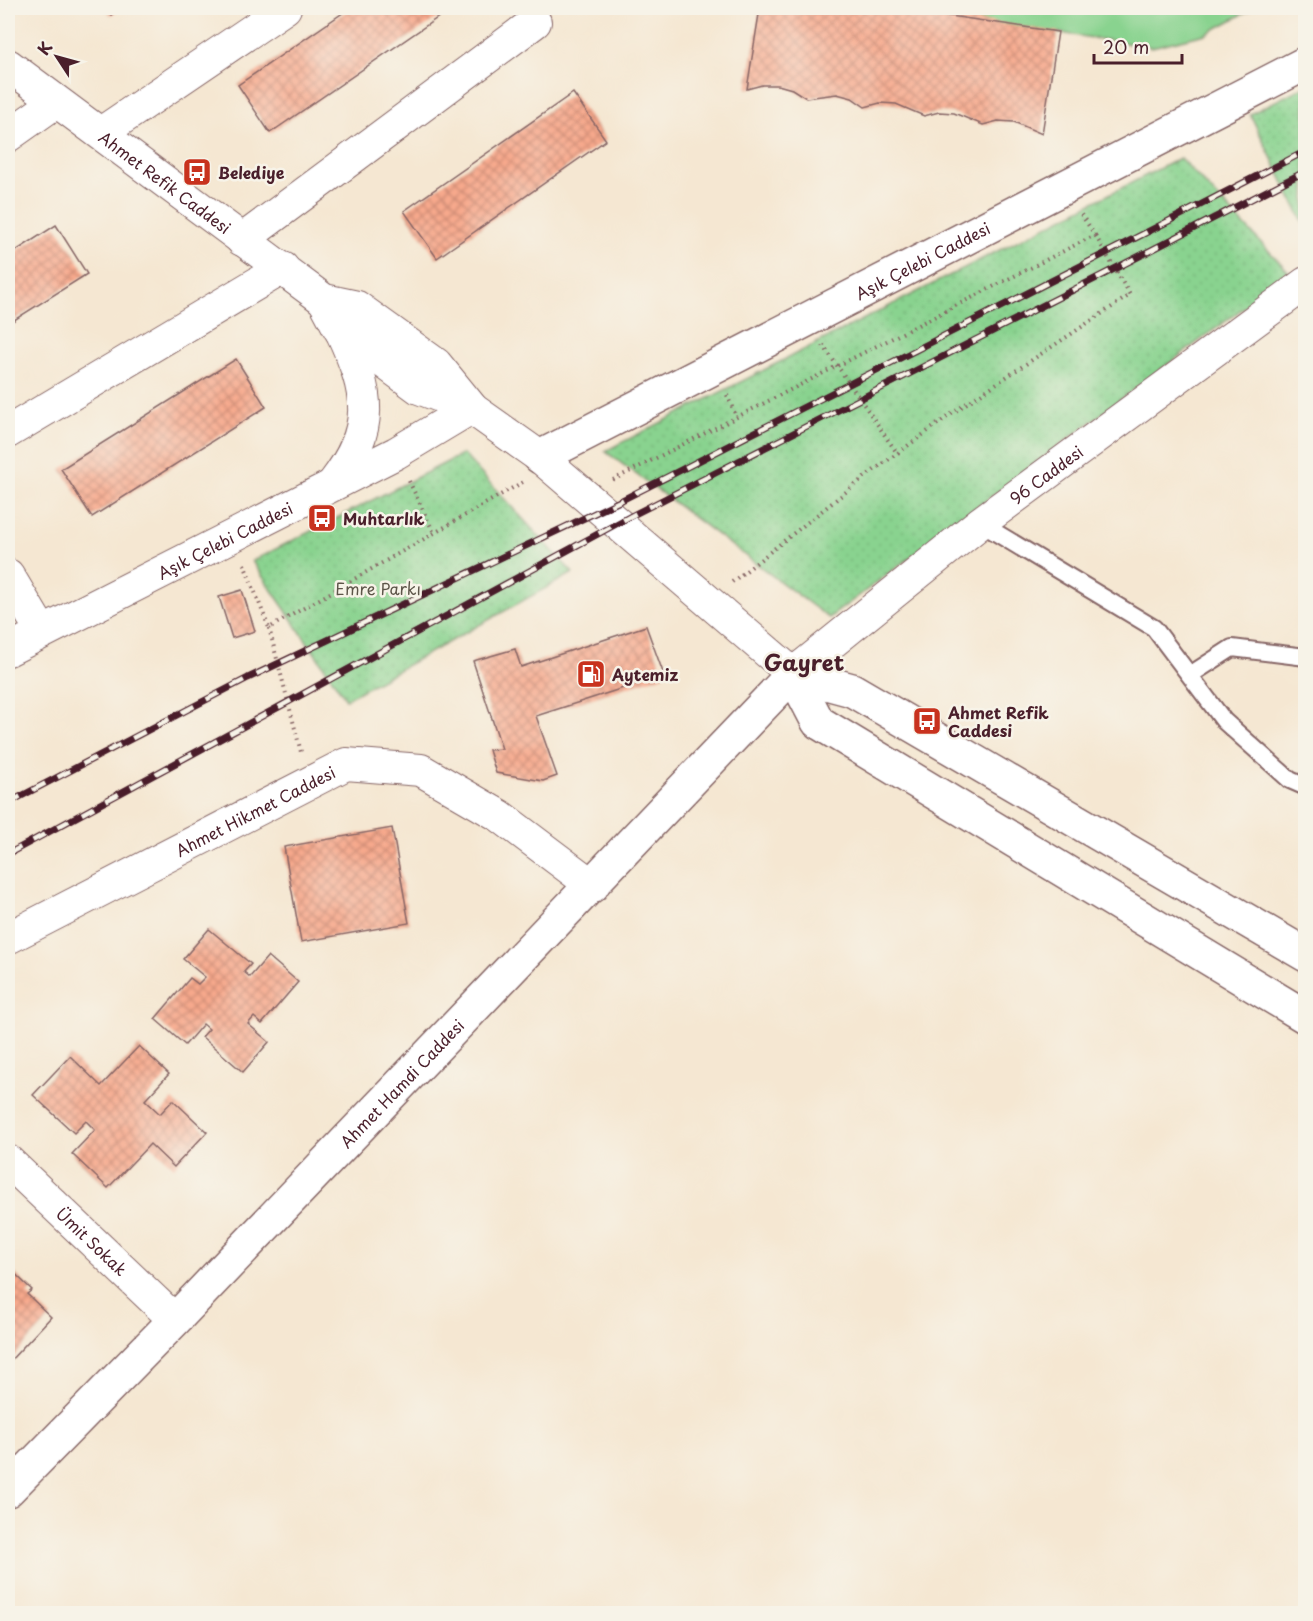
<svg xmlns="http://www.w3.org/2000/svg" width="1313" height="1621" font-family="'Playpen Sans',sans-serif">
  <defs>
    <pattern id="green-dots" width="8" height="8" patternUnits="userSpaceOnUse" patternTransform="scale(1.5)"><rect width="8" height="8" fill="#89d38f"/><path d="M2 2h.1M6 6h.1" fill="none" stroke="#78b57c" stroke-width="1.8" stroke-linecap="round"/></pattern>
    <pattern id="building-cross-hatch" width="8" height="8" patternUnits="userSpaceOnUse" patternTransform="scale(1.5)"><rect width="8" height="8" fill="#f7a98c"/><path d="M0 0l8 8M0 8l8-8" fill="none" stroke="#ca8973"/></pattern>
  </defs>
  <rect width="100%" height="100%" fill="#f7f3e8"/>
  <filter id="ink" filterUnits="userSpaceOnUse"><feTurbulence type="fractalNoise" baseFrequency=".0167" numOctaves="2"/><feDisplacementMap in="SourceGraphic" scale="12" xChannelSelector="R" yChannelSelector="G"/><feConvolveMatrix kernelMatrix="1 2 1 2 8 2 1 2 1" color-interpolation-filters="sRGB"/></filter>
  <filter id="wash" filterUnits="userSpaceOnUse"><feTurbulence type="fractalNoise" baseFrequency=".008" numOctaves="4" result="noise"/><feDisplacementMap in="SourceGraphic" scale="24" xChannelSelector="R" yChannelSelector="G"/><feGaussianBlur stdDeviation="1.35" result="paint"/><feColorMatrix in="noise" values="0 0 0 0 0 0 0 0 0 0 0 0 0 0 0 0 0 1.4 0 .05"/><feComposite in="paint" operator="in"/></filter>
  <g filter="url(#wash)">
    <rect width="100%" height="100%" fill="#f5e7d2"/>
    <!-- green -->
    <g fill="url(#green-dots)" stroke="#6a795d" stroke-width="1.5">
      <polygon points="1305,86 1305,226 1250,114"/>
      <polygon points="1180,158 1290,273 829,618 605,451"/>
      <polygon points="463,454 573,573 346,699 252,561"/>
    </g>
    <!-- pitch -->
    <polygon fill="#89d38f" stroke="#6a795d" stroke-width="1.5" points="896,8 1254,8 1206,34 1152,47"/>
    <g id="blocks">
      <!-- building -->
      <g fill="url(#building-cross-hatch)">
        <polygon points="106,8 122,8 111,15"/>
        <polygon points="350,8 434,8 440,16 270,133 238,85"/>
        <polygon points="760,8 896,8 1058,32 1042,134 1014,122 998,121 983,125 954,113 939,112 924,116 896,104 880,103 865,107 852,98 837,94 806,98 792,89 778,85 762,85 747,89"/>
        <polygon points="573,93 606,140 437,258 404,211"/>
        <polygon points="56,225 87,274 8,324 8,256"/>
        <polygon points="236,359 266,407 92,517 61,469"/>
        <polygon points="242,590 255,631 232,638 219,597"/>
        <polygon points="646,626 664,675 536,716 557,776 543,781 496,773 489,750 502,749 473,661 515,649 521,667"/>
        <polygon points="392,828 409,923 301,942 284,847"/>
        <polygon points="209,929 251,964 244,972 250,977 268,956 298,982 262,1024 254,1017 248,1024 269,1042 243,1072 202,1037 209,1029 203,1024 185,1045 155,1019 190,978 198,984 205,977 183,959"/>
        <polygon points="139,1046 169,1074 145,1100 160,1114 173,1100 207,1132 174,1167 150,1144 108,1188 72,1154 95,1130 86,1121 74,1133 33,1095 70,1056 101,1086"/>
        <polygon points="8,1267 32,1290 27,1294 51,1317 8,1363"/>
      </g>
    </g>
  </g>
  <g filter="url(#ink)">
    <use href="#blocks" fill-opacity="0" stroke="#866565" stroke-width="1.5"/>
    <g fill="none" stroke-linecap="round" stroke-linejoin="round">
      <!-- service casing -->
      <g stroke="#866565" stroke-width="20">
        <g id="service">
          <polyline points="980,523 1154,628 1224,721 1290,780 1306,787"/>
          <polyline points="1190,675 1232,648 1306,657"/>
        </g>
      </g>
      <!-- minor casing -->
      <g stroke="#866565" stroke-width="34">
        <g id="minor">
          <path id="s1" d="M8 65 324 300 357 307 436 364 471 407"/>
          <polyline points="101,133 285,8"/>
          <polyline points="8,136 56,102"/>
          <polyline points="242,240 535,22"/>
          <path id="s2" d="M324 300 340 330 419 388 471 408 540 457 793 674 980 523 1306 283"/>
          <polyline points="8,432 283,268"/>
          <path d="M333 484C376 428 370 394 342 333"/>
          <polyline points="8,575 42,632"/>
          <path id="s3" d="M8 650 396 453 471 408"/>
          <path id="s4" d="M8 938 346 764 421 770 500 816 593 886"/>
          <path id="s5" d="M8 1161 175 1320"/>
        </g>
      </g>
      <!-- tertiary casing -->
      <g stroke="#866565" stroke-width="36">
        <g id="tertiary">
          <path id="s6" d="M540 457 1306 63"/>
          <path id="s7" d="M8 1490 175 1320 793 674"/>
        </g>
      </g>
      <!-- secondary casing -->
      <g stroke="#866565" stroke-width="36">
        <g id="secondary">
          <polyline points="793,674 818,722 1306,1017"/>
          <polyline points="793,674 852,690 1306,955"/>
        </g>
      </g>
      <!-- path -->
      <g stroke="#866565" stroke-width="4" stroke-dasharray="1.5 4.5" stroke-linecap="butt">
        <polyline points="823,345 897,453"/>
        <polyline points="727,395 736,416"/>
        <polyline points="613,480 1095,235 1080,213"/>
        <polyline points="409,481 433,531"/>
        <polyline points="244,564 269,628 523,482"/>
        <polyline points="732,582 866,476 964,405 1130,295 1095,235"/>
        <polyline points="269,628 301,752"/>
      </g>
      <!-- service -->
      <use href="#service" stroke="#fff" stroke-width="16"/>
      <!-- minor -->
      <use href="#minor" stroke="#fff" stroke-width="32"/>
      <!-- tertiary -->
      <use href="#tertiary" stroke="#fff" stroke-width="33"/>
      <!-- secondary -->
      <use href="#secondary" stroke="#fff" stroke-width="33"/>
      <!-- rail casing -->
      <g stroke="#4a1f2b" stroke-width="7">
        <g id="rail">
          <polyline points="8,803 248,678 622,500 1306,151"/>
          <polyline points="8,854 631,516 1306,171"/>
        </g>
      </g>
      <!-- rail -->
      <use href="#rail" stroke="#f7f3e8" stroke-width="4.5" stroke-dasharray="14" stroke-linecap="butt"/>
    </g>
  </g>
  <!-- icons -->
  <defs>
    <g id="bus-square" transform="scale(1.5)"><rect x="-9" y="-9" width="18" height="18" rx="4" fill="#c8321e" stroke="#f7f3e8"/><path d="M-5-6H5V4H4V6H2V4H-2V6H-4V4H-5ZM-3.5-4V0h7V-4ZM-3.5 1.2v1.5H-2V1.2ZM2 1.2v1.5H3.5V1.2Z" fill="#fff"/></g>
    <g id="fuel-square" transform="scale(1.5)"><rect x="-9" y="-9" width="18" height="18" rx="4" fill="#c8321e" stroke="#f7f3e8"/><path d="M-5.5-6h7V0h2V4h1.3V-2.5L3-4.5l.8-.8L6-3V5H2.5V1h-1V6h-7ZM-4.2-4.7v3.2H.2V-4.7Z" fill="#fff"/></g>
  </defs>
  <g fill-rule="evenodd">
    <use href="#bus-square" x="197" y="172"/>
    <use href="#bus-square" x="322" y="518"/>
    <use href="#fuel-square" x="591" y="674"/>
    <use href="#bus-square" x="927" y="721"/>
  </g>
  <g text-anchor="middle" dominant-baseline="central" stroke-width="5" stroke-linejoin="round" paint-order="stroke">
    <!-- poi labels -->
    <g font-size="16" font-weight="bold" fill="#4a1f2b" stroke="#f7f3e8" text-anchor="start">
      <text x="218" y="172">Belediye</text>
      <text x="343" y="518">Muhtarlık</text>
      <text x="612" y="674">Aytemiz</text>
      <text x="948" y="712">Ahmet Refik<tspan x="948" dy="18">Caddesi</tspan></text>
    </g>
    <!-- street labels -->
    <g font-size="16" fill="#4a1f2b" stroke="#f7f3e8">
      <text stroke="none"><textPath href="#s1" startOffset="196">Ahmet Refik Caddesi</textPath></text>
      <text stroke="none"><textPath href="#s6" startOffset="430">Aşık Çelebi Caddesi</textPath></text>
      <text stroke="none"><textPath href="#s2" startOffset="928">96 Caddesi</textPath></text>
      <text stroke="none"><textPath href="#s3" startOffset="243">Aşık Çelebi Caddesi</textPath></text>
      <text stroke="none"><textPath href="#s4" startOffset="278">Ahmet Hikmet Caddesi</textPath></text>
      <text stroke="none"><textPath href="#s7" startOffset="566">Ahmet Hamdi Caddesi</textPath></text>
      <text stroke="none"><textPath href="#s5" startOffset="116">Ümit Sokak</textPath></text>
    </g>
    <!-- park labels -->
    <g font-size="16" fill="#5d5549" stroke="#f7f3e8">
      <text x="378" y="588">Emre Parkı</text>
    </g>
    <!-- district labels -->
    <g font-size="22" font-weight="bold" fill="#4a1f2b" stroke="#f7f3e8">
      <text x="804" y="661">Gayret</text>
    </g>
  </g>
  <!-- margin -->
  <rect width="1313" height="1621" fill="none" stroke="#f7f3e8" stroke-width="30"/>
  <!-- north arrow -->
  <g transform="translate(57 57) rotate(306)" stroke="#f7f3e8" stroke-width="4.5" paint-order="stroke">
  <path d="M0-4.5L10 22L0 15L-10 22Z" fill="#4a1f2b"/>
  <text y="-9" font-size="16" font-weight="bold" text-anchor="middle" fill="#4a1f2b">K</text>
  </g>
  <!-- scale -->
  <path d="M1094 54v9h88v-9" fill="none" stroke="#4a1f2b" stroke-width="3"/>
  <text x="1103" y="54" font-size="18" fill="#4a1f2b" stroke="#f7f3e8" stroke-width="4.5" paint-order="stroke">20 m</text>
</svg>
